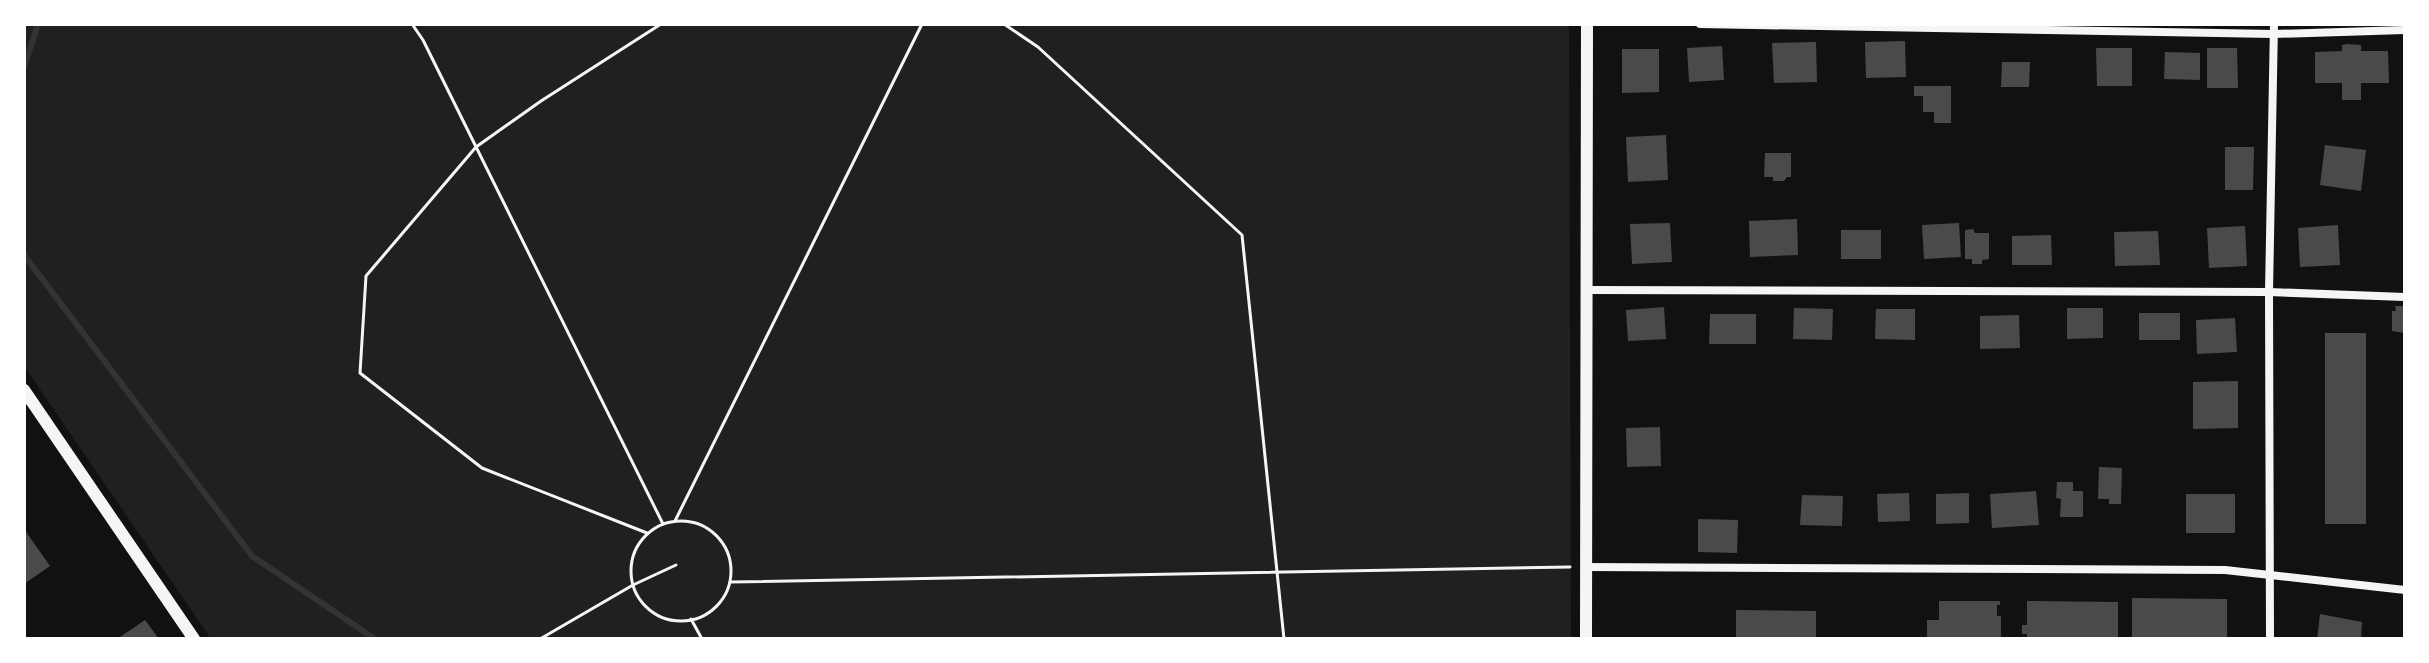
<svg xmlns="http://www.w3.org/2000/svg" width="2429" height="663" font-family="'Source Sans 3',sans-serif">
  <rect width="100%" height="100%" fill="#111"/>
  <!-- green -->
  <polygon fill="#202020" points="24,24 1569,24 1571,639 211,639 24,366"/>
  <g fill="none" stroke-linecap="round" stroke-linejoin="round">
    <!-- stream -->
    <g stroke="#333" stroke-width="6">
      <polyline points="24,67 38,24"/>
      <polyline points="24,255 252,556 375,639"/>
    </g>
  </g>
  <!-- building -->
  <g fill="#4a4a4a">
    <polygon points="1905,41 1906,77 1866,78 1865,42"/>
    <polygon points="1816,42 1817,82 1774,83 1772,43"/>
    <polygon points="2347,44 2361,45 2361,51 2388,51 2389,83 2361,83 2361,100 2342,100 2342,83 2315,83 2315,52 2342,51 2342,45"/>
    <polygon points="1722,46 1724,80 1689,82 1687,48"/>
    <polygon points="2096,48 2132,48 2132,86 2097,86"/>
    <polygon points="2207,48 2237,48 2238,88 2207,88"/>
    <polygon points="1622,49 1659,49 1659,92 1622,93"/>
    <polygon points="2165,52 2200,53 2200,80 2164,79"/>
    <polygon points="2002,62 2030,62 2029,87 2001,87"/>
    <polygon points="1914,86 1951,86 1951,123 1934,123 1934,112 1923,112 1923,96 1914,96"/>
    <polygon points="1666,135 1668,180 1628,182 1626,137"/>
    <polygon points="2325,145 2366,150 2361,191 2320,185"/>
    <polygon points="2225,147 2254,147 2253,190 2225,190"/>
    <polygon points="1765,153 1791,153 1791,177 1787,177 1784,181 1773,181 1773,177 1764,177"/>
    <polygon points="1797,219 1798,255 1750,257 1749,221"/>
    <polygon points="1670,223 1672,262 1632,264 1630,224"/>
    <polygon points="1959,223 1961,257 1924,259 1922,225"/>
    <polygon points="2338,225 2340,265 2300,267 2298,228"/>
    <polygon points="2245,226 2247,266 2209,268 2207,228"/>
    <polygon points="1973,229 1975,233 1989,233 1989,259 1982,260 1982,264 1972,264 1972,259 1965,259 1965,230"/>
    <rect x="1841" y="230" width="40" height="29"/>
    <polygon points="2158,231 2160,265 2115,266 2114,232"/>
    <polygon points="2051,235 2052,265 2012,265 2012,236"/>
    <polygon points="2395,306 2405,306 2405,333 2392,331 2392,311 2396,311"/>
    <polygon points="1664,307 1666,339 1628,341 1626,310"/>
    <polygon points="1794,308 1833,309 1832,340 1793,339"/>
    <polygon points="2067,308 2103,308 2103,338 2067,339"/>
    <polygon points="1876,309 1915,309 1915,340 1875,339"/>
    <rect x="2139" y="313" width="41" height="27"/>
    <polygon points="1710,314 1756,314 1756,344 1709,344"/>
    <polygon points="2019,315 2020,348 1980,349 1980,316"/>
    <polygon points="2235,318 2237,352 2197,354 2196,320"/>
    <rect x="2325" y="333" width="41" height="191"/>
    <polygon points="2238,381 2238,428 2193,429 2193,382"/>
    <polygon points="1660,427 1661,466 1627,467 1626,428"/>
    <polygon points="2099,467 2122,468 2121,504 2109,504 2109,499 2098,499"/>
    <polygon points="2057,482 2073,482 2073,491 2083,491 2083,517 2060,517 2061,499 2056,498"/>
    <polygon points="2036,491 2039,525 1992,528 1990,494"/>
    <polygon points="1909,493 1910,521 1878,522 1877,494"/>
    <polygon points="1969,493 1969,523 1936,524 1936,494"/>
    <rect x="2186" y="494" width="49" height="39"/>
    <polygon points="1802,495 1843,496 1842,526 1800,525"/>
    <polygon points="1698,519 1738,520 1737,553 1698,552"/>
    <polygon points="24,529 50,566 24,584"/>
    <polygon points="2132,598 2227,599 2227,639 2132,639"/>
    <polygon points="1939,601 2000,601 2000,605 1997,605 1997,616 2001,616 2001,639 1927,639 1927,620 1939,620"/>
    <polygon points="2027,601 2118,602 2118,637 2027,639 2027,634 2022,634 2022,625 2027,625"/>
    <polygon points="1736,610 1816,611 1816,639 1736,639"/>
    <polygon points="2320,614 2362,622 2361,639 2317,639"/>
    <polygon points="145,620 159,639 117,639"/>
  </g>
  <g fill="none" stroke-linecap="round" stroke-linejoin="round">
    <!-- path -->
    <g stroke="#f5f5f5" stroke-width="3">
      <polyline points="412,24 423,40 663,524"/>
      <polyline points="1004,24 1038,47 1242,235 1284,639"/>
      <polyline points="675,521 922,24"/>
      <circle cx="681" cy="571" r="50"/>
      <polyline points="647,533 482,468 360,373 366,276 476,147 541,101 661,24"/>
      <polyline points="730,582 1570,567"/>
      <polyline points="691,619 702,639"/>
      <polyline points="540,639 633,585 676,565"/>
    </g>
    <!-- minor -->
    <g stroke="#f5f5f5" stroke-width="8">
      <polyline points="1700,24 2274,34 2405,30"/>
      <polyline points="1588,290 2269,292 2405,297"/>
      <polyline points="1585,567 2225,570 2405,590"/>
      <polyline points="2270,639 2269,292 2274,24"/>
    </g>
    <!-- tertiary -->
    <g stroke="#f5f5f5" stroke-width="12">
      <polyline points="24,390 194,639"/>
      <polyline points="1586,639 1587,24"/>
    </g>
  </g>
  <!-- border -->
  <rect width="2429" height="663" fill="none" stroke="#ffffff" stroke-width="52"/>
</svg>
